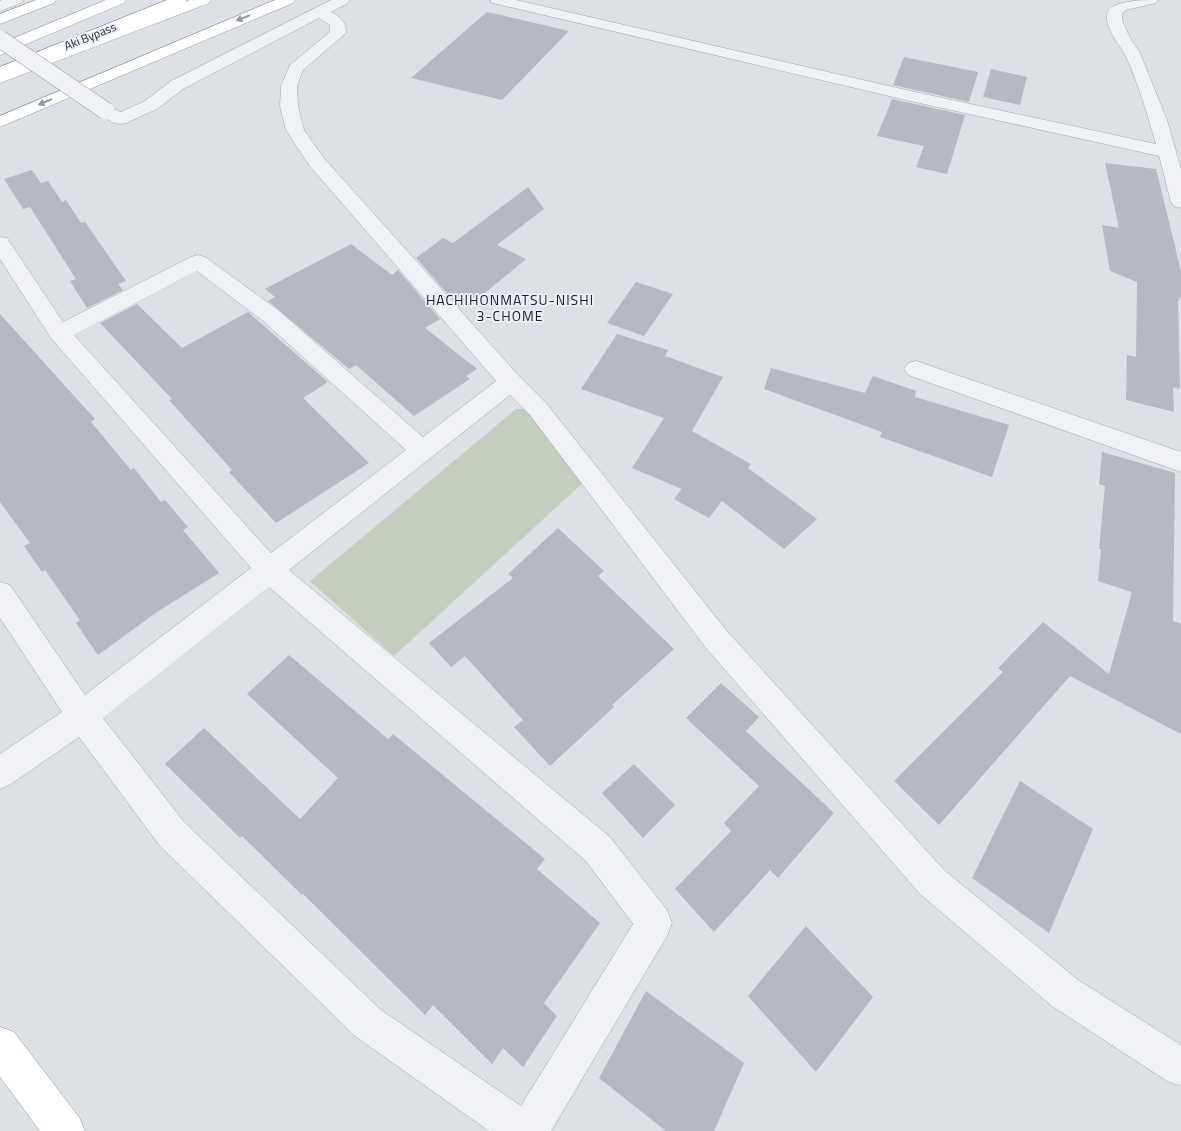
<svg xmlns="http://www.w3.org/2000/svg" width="1181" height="1131" font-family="'Titillium Web',sans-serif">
  <rect width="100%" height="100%" fill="#dde0e5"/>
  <!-- green -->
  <polygon fill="#c2cfbe" points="516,409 527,409 585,481 394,656 310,581"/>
  <!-- building -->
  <g fill="#b4b9c2">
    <polygon points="487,12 569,31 502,100 411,78"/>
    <polygon points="904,57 978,72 969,102 893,85"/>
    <polygon points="991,69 1027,77 1020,105 983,97"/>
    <polygon points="892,99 965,115 947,174 916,167 924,146 877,136"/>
    <polygon points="1105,163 1156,169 1181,271 1181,296 1178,301 1180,389 1173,387 1174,412 1126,400 1127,355 1136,357 1137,282 1110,271 1102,225 1119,228"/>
    <polygon points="32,170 41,183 48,181 62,202 66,200 81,223 85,222 126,281 118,284 123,290 87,308 70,281 76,279 30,207 23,209 4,179"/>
    <polygon points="528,187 544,209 497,245 526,259 479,298 476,297 459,307 416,258 443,238 453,243"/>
    <polygon points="351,244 392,275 398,270 440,319 425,328 477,369 466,376 470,379 414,416 356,365 349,369 268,301 275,297 265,289"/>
    <polygon points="636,282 673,294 644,336 607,323"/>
    <polygon points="137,304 182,348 248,312 328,382 303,398 369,463 276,523 229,472 232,470 169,400 172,399 100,323"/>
    <polygon points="0,314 95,419 91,422 131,470 134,468 161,502 165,500 188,527 183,530 219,573 157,612 98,655 76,623 80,620 45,570 42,572 24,546 30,543 0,502"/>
    <polygon points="617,334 668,350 665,356 723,377 692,431 751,464 748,468 817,519 784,549 722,501 709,518 674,499 682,489 632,468 664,418 581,389"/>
    <polygon points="771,368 865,393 873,376 916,391 915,397 1009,425 992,477 880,437 882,432 764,389"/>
    <polygon points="1102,452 1175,473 1173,621 1181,624 1181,734 1070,676 939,825 894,781 1003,672 998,668 1043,622 1109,674 1132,592 1098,581 1101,549 1099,549 1105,486 1099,484"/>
    <polygon points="558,528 604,571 598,576 674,649 612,705 614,707 550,766 514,727 523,720 465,656 451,667 429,643 513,578 508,574"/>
    <polygon points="289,655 388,739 393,734 545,859 537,869 600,923 544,1003 557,1016 523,1067 503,1048 492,1064 433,1005 425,1015 303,894 302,895 242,836 240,838 165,764 204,728 300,819 338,778 247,694"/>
    <polygon points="721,683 759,717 746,731 834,813 778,878 770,870 714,932 675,889 731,831 724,823 759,786 686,718"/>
    <polygon points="634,764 675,805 643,838 602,793"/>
    <polygon points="1020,781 1093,829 1049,933 972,878"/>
    <polygon points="806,926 873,997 816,1072 748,996"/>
    <polygon points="646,991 744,1063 714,1131 666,1131 599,1078"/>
  </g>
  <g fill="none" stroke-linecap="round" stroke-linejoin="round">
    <!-- minor casing -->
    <g stroke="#a3a7af" stroke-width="1">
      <g id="minor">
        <polygon points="2,0 23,0 21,3 0,11 0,1"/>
        <path d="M331 0H350L348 3 331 12C341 17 346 22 346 33L303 70 297 86 298 106 304 130 323 157 519 376 546 403 726 630 944 870 1078 980 1181 1045V1086L1167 1081 1052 1006 920 894 706 648 530 415 510 395 289 570 610 837 667 910 672 923 667 936 551 1131H489L355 1036 160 846 79 737 11 784 0 789V754L62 712 0 618V582L10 585 85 695 251 568 51 338 0 259V237L7 238 63 322 191 257 198 255 205 257 278 310 423 437 496 381 309 165 286 130 280 106 281 86 290 65 330 32V25L319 18 183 89 157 109 126 123 120 124 114 123 100 115 97 111 100 107 106 106 121 112 145 101 171 81ZM197 271 262 320 406 450 271 553 74 335ZM269 587 586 861 633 924 521 1106 381 1010 184 822 103 718Z"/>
        <path d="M490 0H516L915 92 1156 144C1148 117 1137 78 1124 53 1121 47 1116 42 1113 36 1110 29 1104 19 1108 11 1116 0 1144 0 1158 0L1156 3 1126 10 1122 13V20L1130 38 1140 53 1167 120 1181 169V208L1174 206 1171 202 1159 156 915 102 497 4 492 3Z"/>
        <polygon points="916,361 1181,452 1181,472 908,375 904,369 908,363"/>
      </g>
    </g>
    <!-- primary casing -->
    <g stroke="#9da4b0" stroke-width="1">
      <g id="primary">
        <polygon points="106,0 126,0 124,3 0,55 0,44"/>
        <polygon points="190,0 211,0 209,3 0,83 0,72"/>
      </g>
    </g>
    <!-- trunk casing -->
    <g stroke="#858d9b" stroke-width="1">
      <polygon id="trunk" points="0,1027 14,1032 79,1117 85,1131 40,1131 0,1077"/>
    </g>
    <!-- motorway casing -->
    <g stroke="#858d9b" stroke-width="1">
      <g id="motorway">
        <polygon points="36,0 56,0 54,3 0,24 0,14"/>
        <polygon points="167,0 187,0 185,3 0,78 0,67"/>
        <polygon points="275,0 295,0 293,3 0,127 0,116"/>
      </g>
    </g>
    <!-- minor -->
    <use href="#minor" fill="#eff1f4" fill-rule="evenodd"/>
    <!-- primary -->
    <use href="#primary" fill="#fff" fill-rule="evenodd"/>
    <!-- trunk -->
    <use href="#trunk" fill="#fff" fill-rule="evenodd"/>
    <!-- motorway -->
    <use href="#motorway" fill="#fff" fill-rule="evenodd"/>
    <!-- minor-bridge casing -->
    <g stroke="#a3a7af" stroke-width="18" stroke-linecap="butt">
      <polyline id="minor-bridge" points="0,39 106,111"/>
    </g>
    <!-- minor-bridge -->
    <use href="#minor-bridge" stroke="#eff1f4" stroke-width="17"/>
  </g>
  <!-- one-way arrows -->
  <defs><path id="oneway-solid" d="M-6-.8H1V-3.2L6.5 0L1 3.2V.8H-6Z" transform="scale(1.25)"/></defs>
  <g fill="#93969d">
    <use href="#oneway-solid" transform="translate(243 18) rotate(158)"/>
    <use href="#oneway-solid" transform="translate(45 102) rotate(157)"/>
  </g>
  <g text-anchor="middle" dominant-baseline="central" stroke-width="4" stroke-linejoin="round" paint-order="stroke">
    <!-- far-street labels -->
    <g font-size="12" fill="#272e3b" stroke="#eceff3">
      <text transform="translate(90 36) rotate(-22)">Aki Bypass</text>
    </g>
    <!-- far-neighbourhood labels -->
    <g font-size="14" letter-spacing="1" fill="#1a1f2b" stroke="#eceff3">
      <text x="510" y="299">HACHIHONMATSU-NISHI<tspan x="510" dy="16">3-CHOME</tspan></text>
    </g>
  </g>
</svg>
